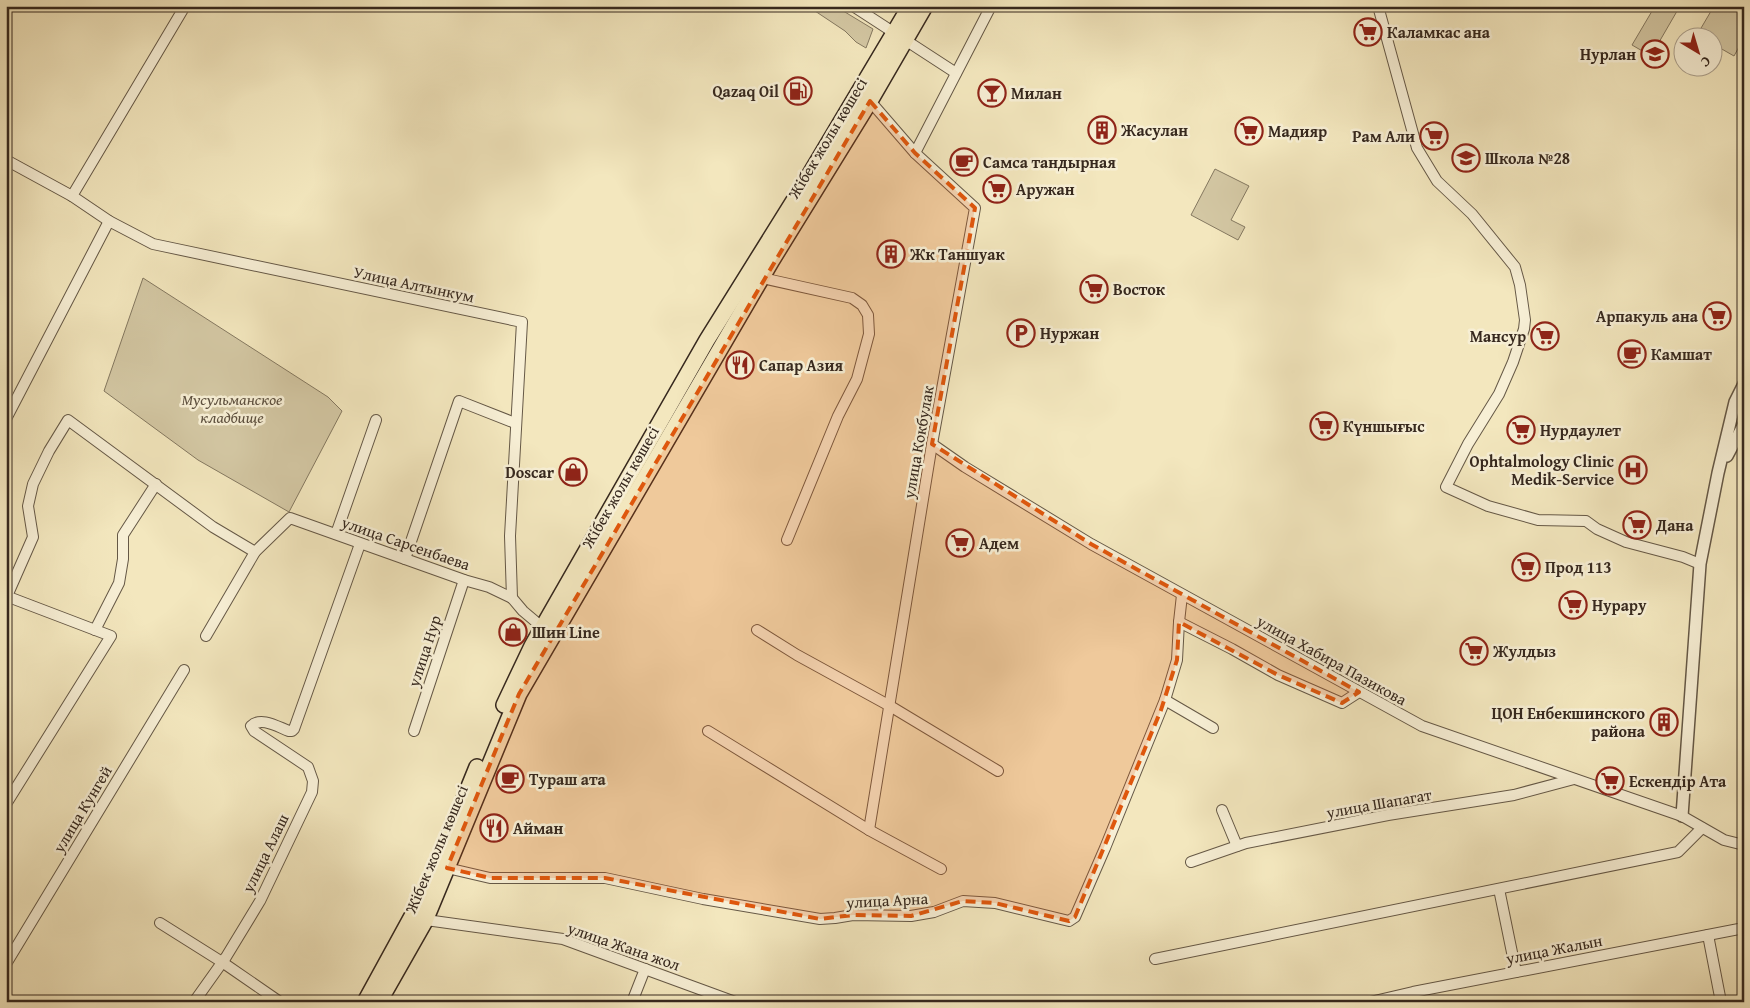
<svg xmlns="http://www.w3.org/2000/svg" width="1750" height="1008" font-family="'Gentium Book Plus',serif">
  <rect width="100%" height="100%" fill="#f3e7be"/>
  <filter id="stains"><feTurbulence type="fractalNoise" baseFrequency=".004" numOctaves="4"/><feColorMatrix values="0 0 0 0 .2 0 0 0 0 .09 0 0 0 0 .02 0 0 0 .5 -.17"/></filter>
  <radialGradient id="worn" r=".72"><stop offset=".6" stop-color="#630" stop-opacity="0"/><stop offset="1" stop-color="#630" stop-opacity=".3"/></radialGradient>
  <!-- green -->
  <g fill="#d3c7a3" stroke="#847860">
    <polygon points="813,6 835,6 873,29 866,48 856,42 845,31 812,9"/>
    <polygon points="1655,6 1680,6 1651,56 1632,45"/>
    <polygon points="1714,6 1744,6 1744,38 1734,56 1713,44 1712,38 1702,37 1697,35"/>
    <polygon points="1215,169 1249,186 1231,220 1245,227 1238,240 1191,215"/>
    <polygon points="143,278 328,397 342,411 289,512 198,460 104,391"/>
  </g>
  <g fill="none" stroke-linecap="round" stroke-linejoin="round">
    <!-- minor casing -->
    <g stroke="#655846" stroke-width="12">
      <g id="minor">
        <polyline points="853,6 956,73"/>
        <polyline points="1378,6 1417,148 1437,181 1472,214 1515,267 1520,285 1525,320 1524,329 1513,362 1499,394 1468,444 1446,487 1488,506 1538,520 1586,521 1597,529 1626,542 1683,557 1700,564"/>
        <polyline points="915,153 991,6"/>
        <polyline points="6,160 72,196 109,221 153,244 522,322 510,536 512,598 523,611 542,627"/>
        <polyline points="72,196 185,6"/>
        <polyline points="762,278 852,298 862,305 868,315 869,334 857,379 838,416 787,540"/>
        <polyline points="6,419 109,221"/>
        <polyline points="932,444 965,467 1091,544 1422,726 1682,816 1724,840 1744,845"/>
        <polyline points="336,534 376,420"/>
        <polyline points="405,559 459,401 515,423"/>
        <polyline points="6,596 111,636 6,804"/>
        <polyline points="7,596 33,537 28,506 33,484 49,451 68,420 213,527 255,552"/>
        <polyline points="1179,622 1232,649 1278,675 1342,703 1359,692"/>
        <polyline points="95,630 119,583 123,559 123,535 156,484"/>
        <polyline points="757,630 797,655 890,706 998,771"/>
        <polyline points="206,636 255,552 290,518 464,580 489,587 512,598"/>
        <polyline points="1165,700 1213,728"/>
        <polyline points="414,731 464,580"/>
        <polyline points="708,731 869,830 941,869"/>
        <polyline points="1222,810 1237,846"/>
        <polyline points="869,830 932,444 975,208 915,153 870,101"/>
        <polyline points="1191,862 1246,843 1388,815 1514,795 1574,779"/>
        <polyline points="447,868 490,878 605,878 703,899 820,919 835,918 853,915 911,916 934,912 963,901 995,903 1069,921 1075,917 1105,848 1165,700 1177,660 1179,622 1182,595"/>
        <polyline points="1499,889 1516,972"/>
        <polyline points="419,919 563,939 735,1002"/>
        <polyline points="160,923 222,962 280,1002"/>
        <polyline points="1708,935 1721,1002"/>
        <polyline points="1155,959 1678,852 1702,828"/>
        <polyline points="6,964 184,670"/>
        <path d="M194 1002 226 957 260 901 312 792 313 781 308 767 254 731 251 726C261 716 278 727 289 731H292L294 729 360 544"/>
        <polyline points="632,1002 645,969"/>
        <polyline points="1370,1002 1413,992 1744,928"/>
      </g>
    </g>
    <!-- tertiary casing -->
    <g stroke="#655846" stroke-width="14">
      <g id="tertiary">
        <polyline points="1727,456 1744,424"/>
        <polyline points="1682,816 1700,564 1718,473 1735,402 1744,384"/>
      </g>
    </g>
    <!-- primary casing -->
    <g stroke="#36281e" stroke-width="18">
      <g id="primary">
        <polyline points="504,705 532,646 707,340 803,186 910,6"/>
        <polyline points="365,1002 429,885 477,767"/>
        <polyline points="379,1002 425,921 519,694 772,260 870,101 925,6"/>
      </g>
    </g>
    <!-- minor -->
    <use href="#minor" stroke="#f7efd5" stroke-width="10"/>
    <!-- tertiary -->
    <use href="#tertiary" stroke="#f7efd5" stroke-width="11"/>
    <!-- primary -->
    <use href="#primary" stroke="#f3e7be" stroke-width="15"/>
  </g>
  <!-- marked area -->
  <path fill="#df570d" fill-opacity="0.2" stroke="#df570d" stroke-width="4" stroke-dasharray="10 6" stroke-linejoin="round" d="M870 101 915 153 975 208 932 444 1091 544 1359 692 1342 703 1278 675 1179 622 1177 660 1161 710 1075 917 1069 921 995 903 963 901 911 916 853 915 820 919 605 878H490L447 868 519 694Z"/>
  <!-- icons -->
  <defs>
    <g id="supermarket-ring" transform="scale(1.4375)"><circle r="9.5" fill="#f7efd5" stroke="#8f2418" stroke-width="1.5"/><path d="M-6-5.5h2.5l.6 2H6L4.5 2H-2.5L-4.4-4H-6ZM-1.5 3.2a1.3 1.3 0 1 0 .1 0ZM3 3.2a1.3 1.3 0 1 0 .1 0Z" fill="#8f2418"/></g>
    <g id="school-ring" transform="scale(1.4375)"><circle r="9.5" fill="#f7efd5" stroke="#8f2418" stroke-width="1.5"/><path d="M0-5L7-2L0 1L-7-2ZM-4 1L0 2.5L4 1V4Q0 6-4 4Z" fill="#8f2418"/></g>
    <g id="fuel-ring" transform="scale(1.4375)"><circle r="9.5" fill="#f7efd5" stroke="#8f2418" stroke-width="1.5"/><path d="M-5.5-6h7V0h2V4h1.3V-2.5L3-4.5l.8-.8L6-3V5H2.5V1h-1V6h-7ZM-4.2-4.7v3.2H.2V-4.7Z" fill="#8f2418"/></g>
    <g id="bar-ring" transform="scale(1.4375)"><circle r="9.5" fill="#f7efd5" stroke="#8f2418" stroke-width="1.5"/><path d="M-6-5H6L.8 .8V4.5H3.5V6h-7V4.5H-.8V.8Z" fill="#8f2418"/></g>
    <g id="building-ring" transform="scale(1.4375)"><circle r="9.5" fill="#f7efd5" stroke="#8f2418" stroke-width="1.5"/><path d="M-4-6H4V6H1V3H-1V6H-4ZM-2.5-4.3h1.7v1.8h-1.7ZM.8-4.3h1.7v1.8H.8ZM-2.5-1h1.7V.8h-1.7ZM.8-1h1.7V.8H.8Z" fill="#8f2418"/></g>
    <g id="cafe-ring" transform="scale(1.4375)"><circle r="9.5" fill="#f7efd5" stroke="#8f2418" stroke-width="1.5"/><path d="M-5.5-4.5H6V0H3Q3 3.5 0 3.5H-2.5Q-5.5 3.5-5.5 0ZM3-3.2v2h1.7v-2ZM-6 4.5H4V6H-6Z" fill="#8f2418"/></g>
    <g id="parking-ring" transform="scale(1.4375)"><circle r="9.5" fill="#f7efd5" stroke="#8f2418" stroke-width="1.5"/><path d="M-3.5-5.5H1a3.5 3.5 0 0 1 0 7H-1V5.5H-3.5ZM-1-3.4V-.6H.8a1.4 1.4 0 0 0 0-2.8Z" fill="#8f2418"/></g>
    <g id="restaurant-ring" transform="scale(1.4375)"><circle r="9.5" fill="#f7efd5" stroke="#8f2418" stroke-width="1.5"/><path d="M-5-6h1v4h1v-4h1v4h1v-4h1v5L-1.5 .5V6h-2V.5L-5-1ZM5-6V6H3V1.5H1.5Q1.5-4 5-6Z" fill="#8f2418"/></g>
    <g id="hospital-ring" transform="scale(1.4375)"><circle r="9.5" fill="#f7efd5" stroke="#8f2418" stroke-width="1.5"/><path d="M-5-5h3v3.5h4V-5h3V5h-3V1.5h-4V5h-3Z" fill="#8f2418"/></g>
    <g id="shop-ring" transform="scale(1.4375)"><circle r="9.5" fill="#f7efd5" stroke="#8f2418" stroke-width="1.5"/><path d="M-5-2.5h2.3a2.7 3.5 0 0 1 5.4 0H5L5.5 6h-11ZM-1.5-2.5h3a1.5 2.3 0 0 0-3 0Z" fill="#8f2418"/></g>
  </defs>
  <g fill-rule="evenodd">
    <use href="#supermarket-ring" x="1368" y="32"/>
    <use href="#school-ring" x="1655" y="54"/>
    <use href="#fuel-ring" x="798" y="91"/>
    <use href="#bar-ring" x="992" y="93"/>
    <use href="#building-ring" x="1102" y="130"/>
    <use href="#supermarket-ring" x="1249" y="131"/>
    <use href="#supermarket-ring" x="1434" y="136"/>
    <use href="#school-ring" x="1466" y="158"/>
    <use href="#cafe-ring" x="964" y="162"/>
    <use href="#supermarket-ring" x="997" y="189"/>
    <use href="#building-ring" x="891" y="254"/>
    <use href="#supermarket-ring" x="1094" y="289"/>
    <use href="#supermarket-ring" x="1717" y="316"/>
    <use href="#parking-ring" x="1021" y="333"/>
    <use href="#supermarket-ring" x="1545" y="336"/>
    <use href="#cafe-ring" x="1632" y="354"/>
    <use href="#restaurant-ring" x="740" y="365"/>
    <use href="#supermarket-ring" x="1324" y="426"/>
    <use href="#supermarket-ring" x="1521" y="430"/>
    <use href="#hospital-ring" x="1633" y="470"/>
    <use href="#shop-ring" x="573" y="472"/>
    <use href="#supermarket-ring" x="1637" y="525"/>
    <use href="#supermarket-ring" x="960" y="543"/>
    <use href="#supermarket-ring" x="1526" y="567"/>
    <use href="#supermarket-ring" x="1573" y="605"/>
    <use href="#shop-ring" x="513" y="632"/>
    <use href="#supermarket-ring" x="1474" y="651"/>
    <use href="#building-ring" x="1664" y="722"/>
    <use href="#cafe-ring" x="510" y="779"/>
    <use href="#supermarket-ring" x="1610" y="781"/>
    <use href="#restaurant-ring" x="494" y="828"/>
  </g>
  <g text-anchor="middle" dominant-baseline="central" stroke-width="5" stroke-linejoin="round" paint-order="stroke">
    <!-- poi labels -->
    <g font-size="16" font-weight="bold" fill="#36281e" stroke="#f7efd5" text-anchor="start">
      <text x="1387" y="32">Каламкас ана</text>
      <text x="1636" y="54" text-anchor="end">Нурлан</text>
      <text x="779" y="91" text-anchor="end">Qazaq Oil</text>
      <text x="1011" y="93">Милан</text>
      <text x="1121" y="130">Жасулан</text>
      <text x="1268" y="131">Мадияр</text>
      <text x="1415" y="136" text-anchor="end">Рам Али</text>
      <text x="1485" y="158">Школа №28</text>
      <text x="983" y="162">Самса тандырная</text>
      <text x="1016" y="189">Аружан</text>
      <text x="910" y="254">Жк Таншуак</text>
      <text x="1113" y="289">Восток</text>
      <text x="1698" y="316" text-anchor="end">Арпакуль ана</text>
      <text x="1040" y="333">Нуржан</text>
      <text x="1526" y="336" text-anchor="end">Мансур</text>
      <text x="1651" y="354">Камшат</text>
      <text x="759" y="365">Сапар Азия</text>
      <text x="1343" y="426">Күншығыс</text>
      <text x="1540" y="430">Нурдаулет</text>
      <text x="1614" y="461" text-anchor="end">Ophtalmology Clinic<tspan x="1614" dy="18">Medik-Service</tspan></text>
      <text x="554" y="472" text-anchor="end">Doscar</text>
      <text x="1656" y="525">Дана</text>
      <text x="979" y="543">Адем</text>
      <text x="1545" y="567">Прод 113</text>
      <text x="1592" y="605">Нурару</text>
      <text x="532" y="632">Шин Line</text>
      <text x="1493" y="651">Жулдыз</text>
      <text x="1645" y="713" text-anchor="end">ЦОН Енбекшинского<tspan x="1645" dy="18">района</tspan></text>
      <text x="529" y="779">Тураш ата</text>
      <text x="1629" y="781">Ескендір Ата</text>
      <text x="513" y="828">Айман</text>
    </g>
    <!-- street labels -->
    <g font-size="16" fill="#36281e" stroke="#f7efd5">
      <text transform="translate(827 138) rotate(-59)">Жібек жолы көшесі</text>
      <text transform="translate(414 284) rotate(12)">Улица Алтынкум</text>
      <text transform="translate(918 442) rotate(-80)">улица Кокбулак</text>
      <text transform="translate(620 487) rotate(-60)">Жібек жолы көшесі</text>
      <text transform="translate(406 543) rotate(19)">улица Сарсенбаева</text>
      <text transform="translate(424 651) rotate(-72)">улица Нур</text>
      <text transform="translate(1332 660) rotate(29)">улица Хабира Пазикова</text>
      <text transform="translate(1379 803) rotate(-10)">улица Шапагат</text>
      <text transform="translate(82 809) rotate(-59)">улица Кунгей</text>
      <text transform="translate(436 849) rotate(-67)">Жібек жолы көшесі</text>
      <text transform="translate(265 853) rotate(-64)">улица Алаш</text>
      <text transform="translate(887 900) rotate(-3)">улица Арна</text>
      <text transform="translate(624 946) rotate(19)">улица Жана жол</text>
      <text transform="translate(1554 949) rotate(-11)">улица Жалын</text>
    </g>
    <!-- park labels -->
    <g font-size="16" font-style="italic" fill="#5d503f" stroke="#f7efd5">
      <text x="232" y="399">Мусульманское<tspan x="232" dy="18">кладбище</tspan></text>
    </g>
  </g>
  <!-- margin -->
  <rect width="1750" height="1008" fill="none" stroke="#f3e7be" stroke-width="25"/>
  <rect x="8" y="8" width="1735" height="993" fill="none" stroke="#36281e" stroke-width="2.5"/>
  <rect x="12" y="12" width="1725" height="983" fill="none" stroke="#36281e"/>
  <!-- north arrow -->
  <g transform="translate(1698 52) rotate(142)"><circle r="24" fill="#f7efd5" stroke="#aa9f8c"/>
  <path d="M0-4L9 19L0 12L-9 19Z" fill="#8f2418"/>
  <text y="-8" font-size="14" font-weight="bold" text-anchor="middle" fill="#36281e">С</text>
  </g>
  <rect width="100%" height="100%" filter="url(#stains)"/>
  <rect width="100%" height="100%" fill="url(#worn)"/>
</svg>
